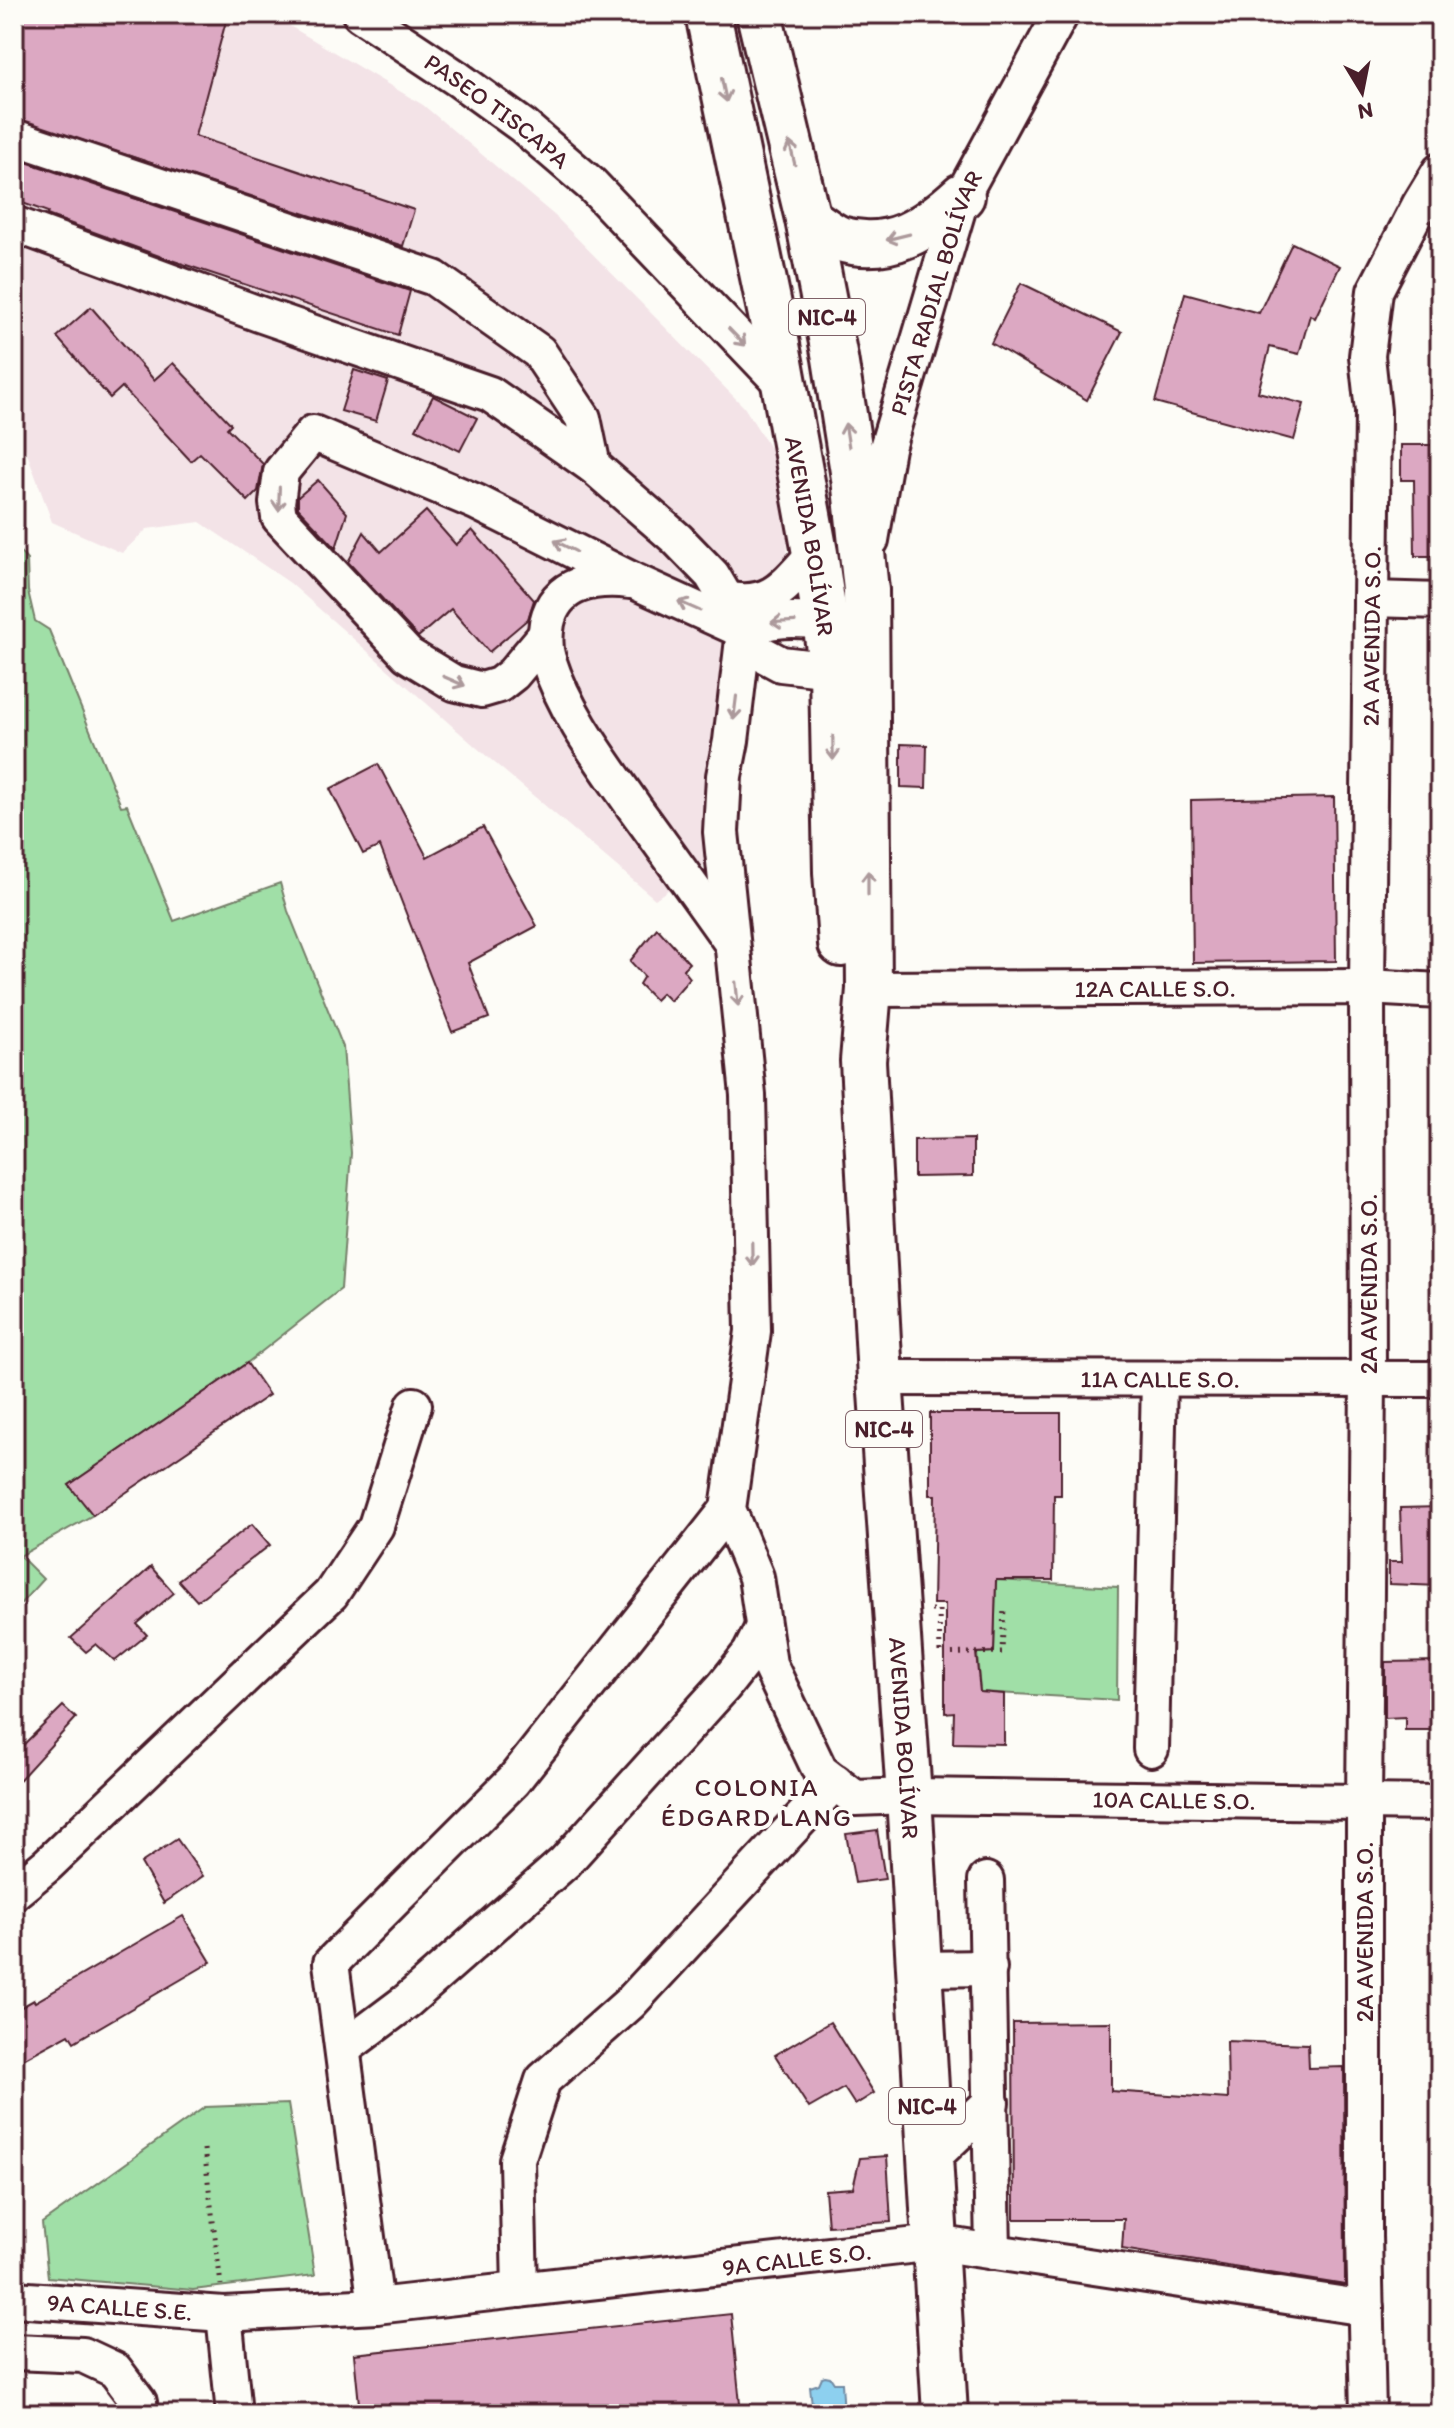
<svg xmlns="http://www.w3.org/2000/svg" width="1454" height="2428" font-family="Itim,sans-serif">
  <rect width="100%" height="100%" fill="#fdfcf7"/>
  <filter id="ink" filterUnits="userSpaceOnUse"><feTurbulence type="fractalNoise" baseFrequency=".0125" numOctaves="2"/><feDisplacementMap in="SourceGraphic" scale="16" xChannelSelector="R" yChannelSelector="G"/><feConvolveMatrix kernelMatrix="1 2 1 2 8 2 1 2 1" color-interpolation-filters="sRGB"/></filter>
  <g filter="url(#ink)">
    <!-- built -->
    <polygon fill="#f3e3e7" points="14,14 261,14 288,25 423,105 555,216 744,407 772,451 789,508 787,558 747,675 707,863 655,899 476,747 290,583 200,522 147,529 122,553 52,522 14,417"/>
    <!-- green -->
    <g fill="#a0dfa7" stroke="#757f69" stroke-width="2">
      <polygon points="14,545 27,560 28,591 35,621 49,630 121,806 127,805 174,921 280,883 288,911 343,1047 351,1153 341,1289 247,1363 69,1485 93,1515 20,1556 43,1579 14,1611"/>
      <polygon points="996,1580 1118,1587 1117,1700 980,1692 977,1653 994,1652"/>
      <polygon points="288,2104 315,2275 193,2290 48,2277 42,2223 205,2107"/>
    </g>
    <!-- water -->
    <polygon fill="#8dd0ef" stroke="#7289a1" stroke-width="2" points="825,2376 830,2377 834,2383 842,2383 844,2414 813,2414 810,2387 819,2384 822,2377"/>
    <!-- building -->
    <g fill="#dca8c2" stroke="#4a1f2b" stroke-width="2">
      <polygon points="14,14 208,14 226,21 195,136 414,210 403,246 14,118"/>
      <polygon points="14,158 410,291 398,335 162,257 47,215 48,212 14,200"/>
      <polygon points="1292,243 1340,266 1315,318 1310,315 1299,354 1270,347 1258,392 1304,404 1294,440 1155,402 1185,293 1259,313"/>
      <polygon points="1021,283 1122,332 1087,400 991,343"/>
      <polygon points="91,307 154,380 173,363 231,424 227,428 263,464 258,491 248,501 200,453 191,461 122,387 110,398 57,337"/>
      <polygon points="354,370 388,381 376,421 341,411"/>
      <polygon points="433,396 477,418 460,451 416,429"/>
      <polygon points="1401,445 1440,445 1440,556 1415,556 1414,480 1401,480"/>
      <polygon points="318,480 347,513 336,548 298,508 298,497"/>
      <polygon points="426,511 456,545 472,530 534,600 528,619 489,652 451,609 418,637 348,562 364,532 381,552"/>
      <polygon points="901,744 927,745 926,788 901,787"/>
      <polygon points="378,764 427,857 483,827 537,926 468,963 489,1018 452,1032 380,846 363,854 330,789"/>
      <polygon points="1334,797 1336,961 1193,963 1191,800"/>
      <polygon points="657,928 689,963 683,969 690,978 670,1001 662,993 655,1000 639,984 644,976 630,961"/>
      <polygon points="973,1139 973,1176 914,1177 914,1140"/>
      <polygon points="247,1363 269,1395 93,1515 69,1485"/>
      <polygon points="930,1413 1061,1413 1061,1495 1054,1495 1053,1580 996,1580 994,1652 976,1653 980,1692 1004,1694 1004,1744 953,1743 954,1712 945,1713 945,1604 933,1604 935,1495 930,1495"/>
      <polygon points="1440,1507 1440,1586 1389,1584 1389,1562 1402,1562 1400,1508"/>
      <polygon points="252,1524 270,1545 197,1601 178,1580"/>
      <polygon points="151,1567 174,1593 137,1624 147,1635 115,1661 96,1644 86,1652 71,1638"/>
      <polygon points="1440,1661 1440,1730 1405,1730 1405,1717 1385,1718 1385,1662"/>
      <polygon points="63,1706 76,1718 14,1786 14,1754"/>
      <polygon points="877,1830 885,1879 855,1883 846,1834"/>
      <polygon points="177,1839 203,1876 164,1903 141,1863"/>
      <polygon points="183,1916 211,1962 74,2042 69,2034 14,2064 14,2011 34,2000 35,2002"/>
      <polygon points="830,2022 874,2093 855,2105 844,2088 809,2108 775,2055"/>
      <polygon points="1111,2022 1111,2091 1228,2099 1227,2041 1308,2044 1309,2068 1344,2067 1345,2285 1122,2249 1124,2219 1014,2219 1013,2023"/>
      <polygon points="887,2156 891,2222 828,2226 825,2190 853,2188 860,2158"/>
      <polygon points="731,2314 741,2414 360,2414 354,2354"/>
    </g>
    <g fill="none" stroke-linecap="round" stroke-linejoin="round">
      <!-- minor casing -->
      <g stroke="#4a1f2b" stroke-width="40">
        <g id="minor">
          <path id="s1" d="M360 14 458 79 523 126 592 185 784 386"/>
          <polyline points="14,137 434,278 539,352 583,418 593,466 677,539 712,575 757,651 781,664 832,670"/>
          <polyline points="14,224 259,314 490,394 593,466"/>
          <path id="s2" d="M871 540 887 448 962 196 1061 14"/>
          <path d="M630 581C595 577 556 582 547 623 545 635 544 646 548 659 565 713 602 761 634 807 667 852 699 897 731 942"/>
          <path d="M726 599C772 609 786 584 815 553"/>
          <polyline points="1371,599 1440,601"/>
          <path id="s3" d="M744 631 731 741 724 776 721 832 748 1095 753 1331 728 1509 756 1577 769 1664 820 1771 855 1798 909 1796 1440 1803"/>
          <path d="M744 631C773 613 817 622 850 623"/>
          <polyline points="544,637 513,674 499,685 482,690 454,683 408,655 279,517 277,503 281,472 313,433 476,502 634,581 744,631"/>
          <path id="s4" d="M869 989 1367 987 1440 991"/>
          <path id="s5" d="M880 1378 1440 1379"/>
          <polyline points="1151,1749 1159,1379"/>
          <polyline points="986,1880 993,2252"/>
          <polyline points="14,1892 47,1865 331,1594 376,1526 414,1405"/>
          <polyline points="919,1969 989,1968"/>
          <polyline points="343,2049 407,2001 565,1862 724,1686 750,1653 763,1627"/>
          <polyline points="930,2160 991,2102"/>
          <polyline points="520,2290 517,2160 543,2080 631,2002 835,1782"/>
          <path id="s6" d="M14 2299 224 2314 376 2306 935 2243 1366 2308"/>
          <polyline points="376,2306 331,1963 513,1781 728,1509"/>
          <polyline points="224,2314 234,2414"/>
          <polyline points="14,2352 83,2355 115,2370 139,2402 140,2414"/>
          <path id="s7" d="M1368 2414 1364 2236V1803L1368 1379 1367 987 1373 411 1367 356 1375 291 1420 204 1440 171"/>
        </g>
      </g>
      <!-- highway casing -->
      <g stroke="#4a1f2b" stroke-width="50">
        <g id="highway">
          <path id="s8" d="M708 14 775 334 815 553 832 670 836 872 841 944"/>
          <path id="s9" d="M759 14 808 219 835 358 854 478 866 590 869 989 863 1061 880 1378 909 1796 945 2414"/>
          <path d="M808 219C818 225 829 235 840 239 890 254 927 228 962 196"/>
        </g>
      </g>
      <!-- path -->
      <g stroke="#4a1f2b" stroke-width="5" stroke-dasharray="2 6" stroke-linecap="butt">
        <polyline points="931,1610 939,1610 940,1654 1002,1652 1004,1608"/>
        <polyline points="204,2149 221,2285"/>
      </g>
      <!-- minor -->
      <use href="#minor" stroke="#fdfcf7" stroke-width="34"/>
      <!-- highway -->
      <use href="#highway" stroke="#fdfcf7" stroke-width="44"/>
    </g>
    <!-- one-way arrows -->
    <defs><path id="oneway-shaft" d="M-6 0H5M1.5-3L5.5 0L1.5 3" fill="none" stroke-width="1.6" stroke-linecap="round" stroke-linejoin="round" transform="scale(2)"/></defs>
    <g stroke="#ac999b">
      <use href="#oneway-shaft" transform="translate(724 90) rotate(78)"/>
      <use href="#oneway-shaft" transform="translate(792 153) rotate(-104)"/>
      <use href="#oneway-shaft" transform="translate(898 237) rotate(166)"/>
      <use href="#oneway-shaft" transform="translate(737 337) rotate(46)"/>
      <use href="#oneway-shaft" transform="translate(847 435) rotate(-99)"/>
      <use href="#oneway-shaft" transform="translate(279 499) rotate(92)"/>
      <use href="#oneway-shaft" transform="translate(565 546) rotate(-153)"/>
      <use href="#oneway-shaft" transform="translate(689 606) rotate(-156)"/>
      <use href="#oneway-shaft" transform="translate(783 622) rotate(177)"/>
      <use href="#oneway-shaft" transform="translate(454 681) rotate(23)"/>
      <use href="#oneway-shaft" transform="translate(735 708) rotate(97)"/>
      <use href="#oneway-shaft" transform="translate(833 748) rotate(89)"/>
      <use href="#oneway-shaft" transform="translate(868 883) rotate(-90)"/>
      <use href="#oneway-shaft" transform="translate(737 994) rotate(84)"/>
      <use href="#oneway-shaft" transform="translate(752 1254) rotate(89)"/>
    </g>
  </g>
  <g text-anchor="middle" dominant-baseline="central" stroke-width="8" stroke-linejoin="round" paint-order="stroke">
    <!-- shield labels -->
    <g fill="#fdfcf7" stroke="#806168" stroke-width="2">
      <rect x="789" y="299" width="76" height="36" rx="6"/>
      <rect x="846" y="1411" width="76" height="36" rx="6"/>
      <rect x="889" y="2088" width="76" height="36" rx="6"/>
    </g>
    <g font-size="22" font-weight="bold" fill="#4a1f2b">
      <text x="827" y="317">NIC-4</text>
      <text x="884" y="1429">NIC-4</text>
      <text x="927" y="2106">NIC-4</text>
    </g>
    <!-- street labels -->
    <g font-size="24" fill="#4a1f2b" stroke="#fdfcf7">
      <text stroke="none"><textPath href="#s1" startOffset="168">PASEO TISCAPA</textPath></text>
      <text stroke="none"><textPath href="#s2" startOffset="256">PISTA RADIAL BOLÍVAR</textPath></text>
      <text stroke="none"><textPath href="#s8" startOffset="532">AVENIDA BOLÍVAR</textPath></text>
      <text stroke="none"><textPath href="#s7" startOffset="1778">2A AVENIDA S.O.</textPath></text>
      <text stroke="none"><textPath href="#s4" startOffset="286">12A CALLE S.O.</textPath></text>
      <text transform="translate(1368 1284) rotate(-90)">2A AVENIDA S.O.</text>
      <text stroke="none"><textPath href="#s5" startOffset="280">11A CALLE S.O.</textPath></text>
      <text stroke="none"><textPath href="#s9" startOffset="1736">AVENIDA BOLÍVAR</textPath></text>
      <text stroke="none"><textPath href="#s3" startOffset="1526">10A CALLE S.O.</textPath></text>
      <text transform="translate(1364 1932) rotate(-90)">2A AVENIDA S.O.</text>
      <text stroke="none"><textPath href="#s6" startOffset="786">9A CALLE S.O.</textPath></text>
      <text stroke="none"><textPath href="#s6" startOffset="106">9A CALLE S.E.</textPath></text>
    </g>
    <!-- neighbourhood labels -->
    <g font-size="26" letter-spacing="2" fill="#4a1f2b" stroke="#fdfcf7">
      <text x="757" y="1787">COLONIA<tspan x="757" dy="30">ÉDGARD LANG</tspan></text>
    </g>
  </g>
  <!-- margin -->
  <rect width="1454" height="2428" fill="none" stroke="#fdfcf7" stroke-width="48"/>
  <rect x="24" y="24" width="1406" height="2380" fill="none" stroke="#4a1f2b" stroke-width="3" filter="url(#ink)"/>
  <!-- north arrow -->
  <g transform="translate(1362 92) rotate(170)" stroke="#fdfcf7" stroke-width="6" paint-order="stroke">
  <path d="M0-6L14 30L0 20L-14 30Z" fill="#4a1f2b"/>
  <text y="-12" font-size="22" font-weight="bold" text-anchor="middle" fill="#4a1f2b">N</text>
  </g>
</svg>
